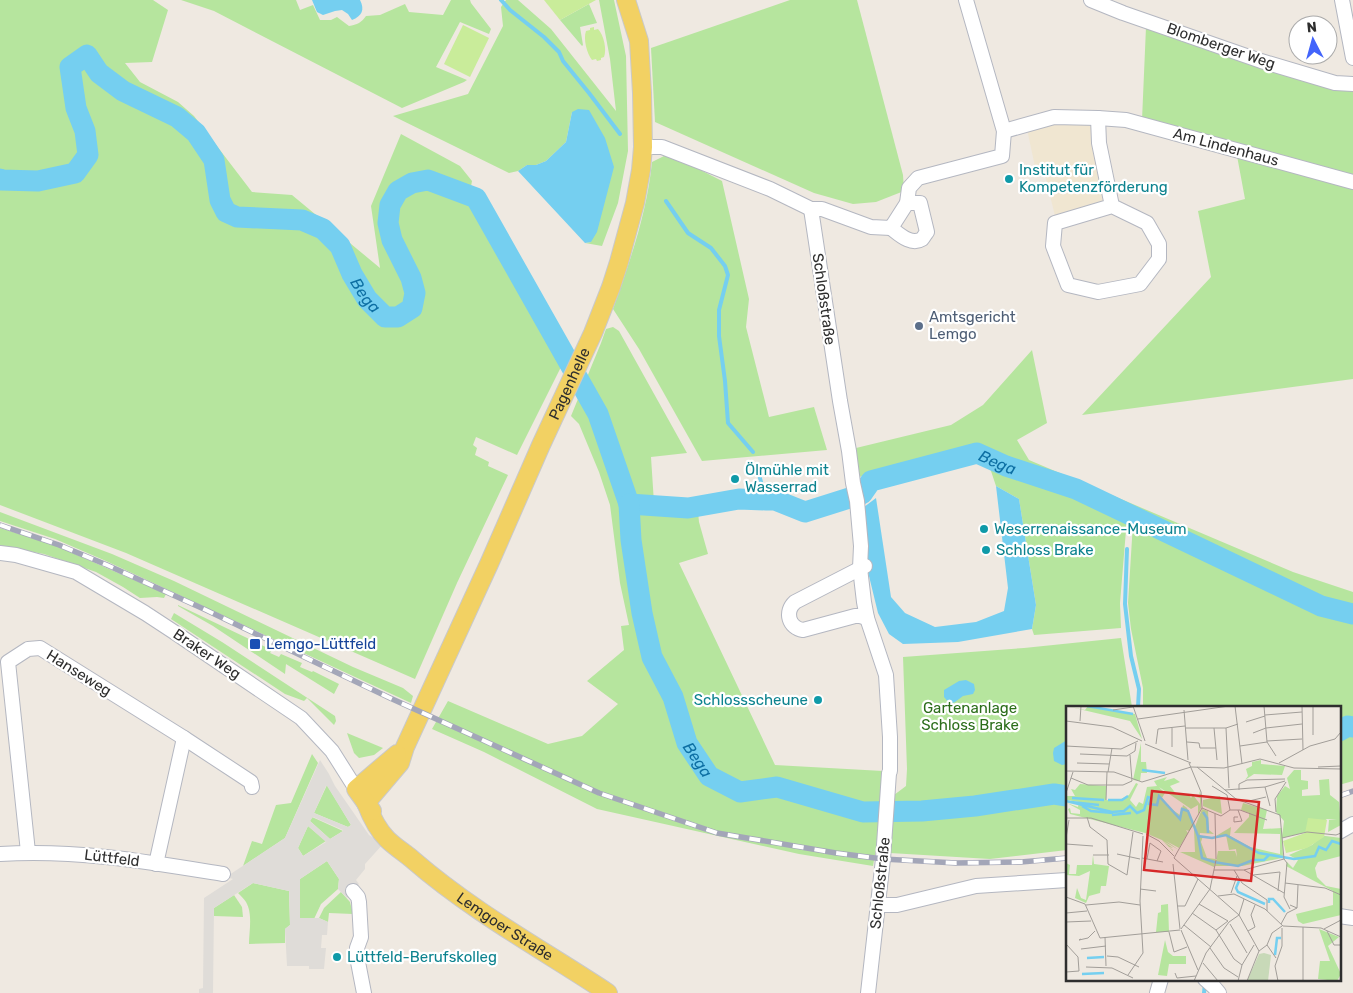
<svg xmlns="http://www.w3.org/2000/svg" width="1353" height="993" font-family="Rubik,sans-serif">
  <rect width="100%" height="100%" fill="#efe9e1"/>
  <!-- education -->
  <polygon fill="#f0e6d1" points="1056,121 1092,121 1107,204 1056,220 1045,175 1037,176 1027,129"/>
  <!-- green -->
  <g fill="#b6e59e">
    <polygon points="0,0 153,0 168,10 152,62 125,63 140,82 178,102 194,116 252,192 292,195 380,268 371,206 401,134 460,166 472,181 468,202 488,239 562,365 517,455 476,437 473,445 477,448 475,455 489,462 488,466 508,475 457,583 415,679 126,553 0,505"/>
    <path d="M181 0H296L300 10 313 5 320 20H331L337 17 349 26C357 25 362 22 366 16L380 15 405 4 409 12 443 15 451 0H470L471 3 491 29 489 34 460 22 436 67 467 80 464 82 402 108 214 11Z"/>
    <polygon points="506,0 518,0 551,29 616,111 610,59 599,0 614,0 626,56 628,151 618,203 602,246 585,243 591,242 572,112 566,142 546,161 536,165 527,165 518,171 509,173 393,116 468,94 503,26 501,7"/>
    <polygon points="790,0 857,0 903,175 904,191 876,202 853,204 814,193 655,122 651,48"/>
    <polygon points="589,4 597,23 580,27 583,45 582,46 560,20"/>
    <polygon points="1146,27 1353,87 1353,379 1082,415 1211,277 1198,211 1245,199 1235,145 1142,120"/>
    <path d="M669 155 679 159 722 181 749 299 746 327 769 417 814 407 827 450 702 461 639 349 613 309C630 261 647 213 652 162L664 156Z"/>
    <polygon points="613,327 619,331 687,453 651,457 654,503 681,504 697,501 699,522 708,554 679,563 775,765 883,771 880,802 880,826 873,866 799,854 597,809 484,752 432,729 448,701 548,744 582,736 618,704 587,681 624,650 621,626 629,625 620,583 610,505 599,472 579,424 571,416 601,343 606,329"/>
    <polygon points="1032,350 1047,423 1017,440 1029,460 1293,572 1353,592 1353,611 1322,604 1076,487 1006,463 1003,469 1073,492 1127,518 1120,603 1121,628 1034,635 1032,629 1036,605 1019,499 996,486 982,444 859,477 856,448 951,425 983,405"/>
    <polygon points="0,512 112,554 174,581 353,667 403,688 413,696 411,703 106,561 55,539 0,521"/>
    <polygon points="1133,523 1321,610 1353,623 1353,781 1339,785 1339,707 1143,707 1143,688 1131,629 1128,603"/>
    <polygon points="0,528 52,544 166,594 164,598 157,597 140,598 123,587 96,572 44,554 28,551 0,549"/>
    <polygon points="178,605 272,650 270,653 279,657 281,654 302,663 300,667 312,672 313,671 339,684 334,694 286,664 285,674 213,626 178,606"/>
    <polygon points="174,613 222,642 335,716 336,721 334,725 307,698 304,701 285,694 171,619"/>
    <polygon points="1121,638 1132,707 1067,707 1067,850 990,859 890,853 894,795 906,786 907,769 903,657 1024,648"/>
    <polygon points="347,733 383,748 374,755 359,758 354,753"/>
    <polygon points="312,754 318,763 285,838 243,866 252,841 262,844 276,805 291,803"/>
    <polygon points="327,785 351,825 348,827 314,813"/>
    <polygon points="312,817 343,831 330,839 310,821"/>
    <polygon points="308,826 326,841 303,856 298,848"/>
    <polygon points="327,861 339,879 338,889 321,904 314,919 300,918 300,879"/>
    <path d="M253 883 289 891 290 925 285 929V943L249 944C249 932 253 914 246 902 244 899 241 896 238 893Z"/>
    <polygon points="341,892 350,902 353,914 329,913 328,922 319,918 324,908"/>
    <polygon points="234,895 242,907 243,917 214,916 214,908"/>
  </g>
  <!-- pitch -->
  <g fill="#c9ec9a">
    <polygon points="544,0 596,0 560,20"/>
    <polygon points="463,25 489,38 470,77 444,64"/>
    <path d="M594 27V30L598 29C604 35 607 50 604 57L601 58V60L597 61 596 59 592 60C587 54 583 39 586 31L590 30V28Z"/>
  </g>
  <!-- plaza -->
  <path fill="#dfdcd8" fill-rule="evenodd" d="M320 760 329 774 335 786 369 835 383 844 365 864V869L356 880 359 884 347 898 338 889 339 879 327 861 300 879V918H319L328 922 327 935H322L321 948H326L324 969H309V966H287L285 929 290 925 289 891 253 883 214 908 213 993H199V989L203 988 204 898 233 879 226 877 285 838ZM326 786H327L351 825 348 827 314 813ZM313 817 343 830V831L330 839 310 821ZM308 826 326 842 303 856 298 848Z"/>
  <!-- water -->
  <g fill="#75cff0">
    <path d="M312 0H360C365 10 362 16 352 20L348 14 342 10 335 11 323 15 317 12Z"/>
    <polygon points="578,109 589,110 605,138 614,167 597,232 591,242 585,243 518,171 527,165 536,165 546,161 566,142 572,112"/>
    <polygon points="996,486 1019,499 1036,605 1032,629 958,642 903,644 889,634 878,613 868,572 864,507 876,498 891,597 905,613 935,627 976,622 1004,611 1008,588"/>
    <polygon points="966,680 974,684 975,690 973,694 963,696 955,702 950,704 944,697 944,690 959,681"/>
    <polygon points="1067,740 1067,764 1062,765 1054,761 1053,753 1054,748"/>
  </g>
  <g fill="none" stroke-linecap="round" stroke-linejoin="round">
    <!-- stream -->
    <g stroke="#75cff0" stroke-width="4">
      <polyline points="501,0 510,10 544,37 559,52 563,61 589,93 620,134"/>
      <polyline points="666,201 688,233 711,248 725,266 728,275 719,310 719,336 725,381 728,423 753,452"/>
      <polyline points="758,471 766,500"/>
      <polyline points="1127,549 1125,604 1131,656 1139,689 1138,707"/>
      <polyline points="1204,993 1205,983"/>
    </g>
    <!-- river -->
    <g stroke="#75cff0" stroke-width="21">
      <path id="s1" d="M0 179 1 180 38 181 75 173 88 155 85 131 76 108 70 67 87 55 99 73 123 91 177 117 196 133 214 160 220 200 226 212 237 217 302 220 323 229 340 246 352 274 367 299 385 317H398L412 308 415 293 411 278 392 240 388 223 390 205 398 191 412 183 428 180 476 198 598 414 629 504 688 508 739 499 766 500H775L805 512 862 494 871 481 977 453 1006 466 1076 489 1321 606 1353 614"/>
      <path id="s2" d="M629 504 631 540 642 613 652 657 673 697 687 743 709 776 740 792 777 787 863 812 922 811 975 806 1054 794 1067 796"/>
      <polyline points="1339,731 1348,726 1353,727"/>
    </g>
    <!-- minor casing -->
    <g stroke="#b4b7c1" stroke-width="16">
      <g id="minor">
        <polyline points="1091,0 1123,13 1261,61 1335,83 1353,84"/>
        <polyline points="1342,0 1353,58"/>
        <polyline points="1098,118 1099,143 1112,206 1147,223 1159,244 1159,259 1140,284 1098,292 1068,285 1053,246 1055,223 1112,206"/>
        <polyline points="1004,131 1054,117 1098,118 1126,120 1353,182"/>
        <polyline points="643,147 662,147 770,189 811,209 822,209 871,227 891,228 907,203 909,188 918,178 1002,156 1004,131 966,0"/>
        <polyline points="811,209 840,401 849,451 853,483 857,501 861,546 860,568 864,602 867,618 886,675 890,737 890,771"/>
        <path d="M891 228C899 234 911 246 922 239 924 237 925 234 927 232L920 203H907"/>
        <polyline points="0,553 16,555 76,572 145,613 174,632 301,718 332,751 356,789"/>
        <path d="M865 566 795 602C784 612 789 628 803 630L855 616H860L867 618"/>
        <polyline points="184,738 251,782 252,787"/>
        <polyline points="1339,832 1353,824"/>
        <polyline points="28,852 8,662 28,649 40,648 184,738 156,864"/>
        <path d="M0 854C75 849 149 862 223 874"/>
        <polyline points="353,891 358,897 359,902 361,937 357,948 358,962 364,993"/>
        <polyline points="878,905 897,905 976,886 1067,880"/>
        <polyline points="1339,916 1353,918"/>
        <polyline points="1205,979 1214,987 1219,993"/>
        <polyline points="868,993 883,859 889,773"/>
        <polyline points="1157,993 1161,979"/>
      </g>
    </g>
    <!-- major casing -->
    <g stroke="#c9c9c9" stroke-width="20">
      <g id="major">
        <path id="s3" d="M366 803 400 763 405 747 489 564 541 445 593 333 611 287 619 262 635 203 641 170 643 147 642 93 639 41 626 0"/>
        <path id="s4" d="M366 803C371 816 377 829 387 839 395 847 405 853 413 860 473 912 543 950 608 993"/>
        <polyline points="372,811 356,789 397,754"/>
      </g>
    </g>
    <!-- minor -->
    <use href="#minor" stroke="#fff" stroke-width="14"/>
    <!-- major -->
    <use href="#major" stroke="#f2d163" stroke-width="18"/>
    <!-- rail casing -->
    <g stroke="#a3a6b8" stroke-width="5.5">
      <g id="rail">
        <polyline points="0,525 59,545 107,565 206,610 390,698 599,793 717,833 836,853 883,859 956,863 1021,862 1067,858"/>
        <polyline points="1339,796 1353,791"/>
      </g>
    </g>
    <!-- rail -->
    <use href="#rail" stroke="#fff" stroke-width="4" stroke-dasharray="11" stroke-linecap="butt"/>
  </g>
  <!-- markers -->
  <g fill="#0f9aa8" stroke="#fff" stroke-width="2">
    <circle cx="1009" cy="179" r="5"/>
    <circle cx="735" cy="479" r="5"/>
    <circle cx="984" cy="529" r="5"/>
    <circle cx="986" cy="550" r="5"/>
    <circle cx="818" cy="700" r="5"/>
    <circle cx="337" cy="957" r="5"/>
  </g>
  <circle fill="#5c6f8a" stroke="#fff" stroke-width="2" cx="919" cy="326" r="5"/>
  <rect fill="#1a4fb4" stroke="#fff" stroke-width="2" x="249" y="638" width="12" height="12" rx="2.5"/>
  <g text-anchor="middle" dominant-baseline="central" stroke-width="4.5" stroke-linejoin="round" paint-order="stroke">
    <!-- street labels -->
    <g font-size="15" fill="#2e2e2e" stroke="#fff">
      <text transform="translate(1221 46) rotate(19)">Blomberger Weg</text>
      <text transform="translate(1226 147) rotate(15)">Am Lindenhaus</text>
      <text transform="translate(824 299) rotate(82)">Schloßstraße</text>
      <text stroke="none"><textPath href="#s3" startOffset="468">Pagenhelle</textPath></text>
      <text transform="translate(207 654) rotate(34)">Braker Weg</text>
      <text transform="translate(79 673) rotate(32)">Hanseweg</text>
      <text transform="translate(112 858) rotate(7)">Lüttfeld</text>
      <text transform="translate(880 883) rotate(-84)">Schloßstraße</text>
      <text stroke="none"><textPath href="#s4" startOffset="189">Lemgoer Straße</textPath></text>
    </g>
    <!-- culture labels -->
    <g font-size="15" fill="#0d838f" stroke="#fff" text-anchor="start">
      <text x="1019" y="170">Institut für<tspan x="1019" dy="17">Kompetenzförderung</tspan></text>
      <text x="745" y="470">Ölmühle mit<tspan x="745" dy="17">Wasserrad</tspan></text>
      <text x="994" y="529">Weserrenaissance-Museum</text>
      <text x="996" y="550">Schloss Brake</text>
      <text x="808" y="700" text-anchor="end">Schlossscheune</text>
      <text x="347" y="957">Lüttfeld-Berufskolleg</text>
    </g>
    <!-- service labels -->
    <g font-size="15" fill="#4e5e75" stroke="#fff" text-anchor="start">
      <text x="929" y="317">Amtsgericht<tspan x="929" dy="17">Lemgo</tspan></text>
    </g>
    <!-- transit labels -->
    <g font-size="15" fill="#164399" stroke="#fff" text-anchor="start">
      <text x="266" y="644">Lemgo-Lüttfeld</text>
    </g>
    <!-- park labels -->
    <g font-size="15" fill="#2c6e1b" stroke="#fff">
      <text x="970" y="708">Gartenanlage<tspan x="970" dy="17">Schloss Brake</tspan></text>
    </g>
    <!-- water labels -->
    <g font-size="16" font-style="italic" fill="#0d6fa3" stroke="#fff">
      <text stroke="none"><textPath href="#s1" startOffset="612">Bega</textPath></text>
      <text stroke="none"><textPath href="#s1" startOffset="1610">Bega</textPath></text>
      <text stroke="none"><textPath href="#s2" startOffset="268">Bega</textPath></text>
    </g>
  </g>
  <!-- overview -->
  <g transform="translate(1066 706)">
    <rect width="275" height="275" fill="#efe9e1"/>
    <path d="M0 0 19 4 22 0 69 8 76 33 64 15ZM75 37V56H80L81 67H75L74 75 67 74ZM195 54V58L219 60 216 69 188 68 179 74 182 70 180 63 186 60V56ZM228 64H235V74L242 75V83L236 84V90L254 89 253 74 263 73 264 89 273 96 275 119 262 126 263 114H271L261 113 241 126 216 132 218 115 210 106 211 90 219 80 224 83 221 72ZM101 71 98 75 108 72 114 76 104 80 111 89 122 88 125 92 127 89 134 98V92L130 91H134L133 85 135 89V102L132 109V99L125 103 93 81 99 87 96 92 104 102 114 109 117 99 121 102 128 119 123 125 120 124 122 127 113 142 100 135 113 144 97 135 107 142 103 141 107 144V145L96 134 79 127 4 108 2 103 4 102 5 107 14 108V104L1 97 12 101 13 96 1 94V90H9L5 83 9 84 14 78 40 80V94L51 95 63 89 70 77 72 78 64 94 70 101 73 96 77 98 81 81 91 80 88 75ZM154 90 156 108 137 100V94ZM177 97 201 104 197 123 216 122 217 150 205 149 216 152 176 160H149L152 145H169L171 151 170 143 163 144 160 129 150 130 165 121 164 130 184 141 214 148V128L168 127 183 111V107L175 104ZM136 103 142 105 143 124 148 128 134 127V130H137L135 136 141 152 150 153 148 161 114 146H129L128 123ZM252 129 275 132V150L252 156 249 162 251 171 260 180 275 183V209L237 218 232 215 230 208 267 199V185L220 160 221 156 227 162 232 154 223 149 246 139 253 133ZM27 149 28 158 43 160 40 180H35L34 187 23 190 20 197 9 192 11 182 15 192 20 194 24 165 13 170 0 169V157L4 159 3 168H10L11 159H26ZM102 198 103 226H90L92 207 95 206V199ZM253 223 273 231 262 240 275 268 271 275 252 273 254 255H264ZM99 234 102 246 107 250H120V258H103L101 270 92 269Z" fill="#b6e59e"/>
    <path d="M198 247 205 249 202 275H181L193 248Z" fill="#c8d9b8"/>
    <path d="M242 112 261 114 258 131 241 142 220 147 217 135 239 127Z" fill="#c9ec9a"/>
    <path fill="none" stroke="#75cff0" stroke-width="2.5" d="M21 0 67 8M76 64 99 67M6 92 38 94M42 94H56L62 90M0 95 46 106 58 105 64 100 71 107 78 104 82 91 85 92 83 98 91 99 93 90 114 113 116 103 122 105 132 130 146 132 160 129 193 147 228 153 249 150 253 141 260 144 266 135 275 138M5 96 33 99M16 100 25 105 47 107M137 106 141 112 142 127M46 109 65 107M132 130 136 152 148 156 172 160 187 154H198L203 149M173 175 170 182 172 186 199 198M203 197V193H207L219 206M209 249 211 232H215M21 252 38 251M16 268 38 267"/>
    <path fill="none" stroke="#a29e99" stroke-width="1" d="M67 0 79 35M169 0 176 58M198 0 201 36 210 50M236 0 237 44M47 4 67 1M118 4 122 54M199 9 236 6M72 13 163 0M0 15 46 21 76 35M14 15 15 0M180 16 199 10M120 22H160L172 18M148 22 151 54M160 22 163 82M187 27 200 22 236 18M247 29V0M201 35 236 33M121 36 133 37 134 42H150M79 38 125 57M90 38 92 23 119 20M0 40 55 43 72 35M174 40 201 36M106 41V22M14 48 61 50 69 45 70 37M64 49 66 75M11 57 43 58M213 57 244 40 269 33 275 26M125 61 158 62 194 53 228 62 275 63M131 61 170 93 214 109 218 153M252 61 275 60M0 65 48 66 76 76 125 61M42 66 46 42M5 72 22 79H57L66 75M146 80 161 89 164 104M199 81 204 100M159 84 199 81 219 75M173 84V78L181 74 219 73M0 87 7 66M40 94 41 66M183 95 200 91M136 102 155 110 164 104H174L201 114M172 104 176 115 168 116V111H172M210 106 209 93 220 76M149 108 150 153M21 111 24 121 41 134 42 158 61 169 67 126M0 112H25L77 128M80 128 93 135 108 150M0 132 3 114M216 132 241 126 270 129 275 127M0 138 27 140M51 148 74 153M27 149H43M76 152 97 156M108 152 173 209 193 245 181 275M108 152 136 102 135 86 123 57M81 153 84 137 95 145 91 155M218 153 221 157 218 191 224 203M107 158 114 223M148 164H178L218 153M168 164 176 177 201 194V205M178 164 218 187M187 169 214 166 212 185M219 177 259 182 275 189M74 183 90 185M165 187 171 170M152 190 168 188 199 203 217 220M0 191 19 198 34 232 114 224M133 198 162 215 150 224 168 253 176 259M20 199 53 196 74 199M112 200H119L132 173M231 202 232 179M0 207 21 205M126 207 150 224M0 216 25 215M164 218 181 247M215 218 221 207 231 202 224 199M118 219 145 241M217 220 255 222 275 231M115 223 144 183 150 154M258 223 275 214M115 224 132 264M182 225 189 221 185 209 189 199M261 225 268 239H275M103 226 108 246 121 241M39 231 40 260M15 233 13 234 22 232 29 225M0 238 12 251 13 265 0 266M201 239 210 252M144 242 158 262 172 271M15 243 40 240M193 245 201 239 206 227 216 220M41 250 52 251 73 261M137 257 152 275M20 261 46 262 67 272M109 267 111 272 130 270M62 269 77 247 74 195 77 130M128 275 140 247 163 216 173 209 178 193M172 275 176 259 188 239M212 275 209 260 216 240V222M237 275V221"/>
    <path fill="#d62828" fill-opacity="0.15" stroke="#d62828" stroke-width="2.5" d="M86 85 193 96 185 175 78 164Z"/>
    <rect width="275" height="275" fill="none" stroke="#2e2e2e" stroke-width="2.5"/>
  </g>
  <!-- north arrow -->
  <g transform="translate(1313 40) rotate(354)"><circle r="24" fill="#ffffff" stroke="#ababab"/>
  <path d="M0-4L9 19L0 12L-9 19Z" fill="#4264fb"/>
  <text y="-8" font-size="14" font-weight="bold" text-anchor="middle" fill="#2e2e2e">N</text>
  </g>
</svg>
